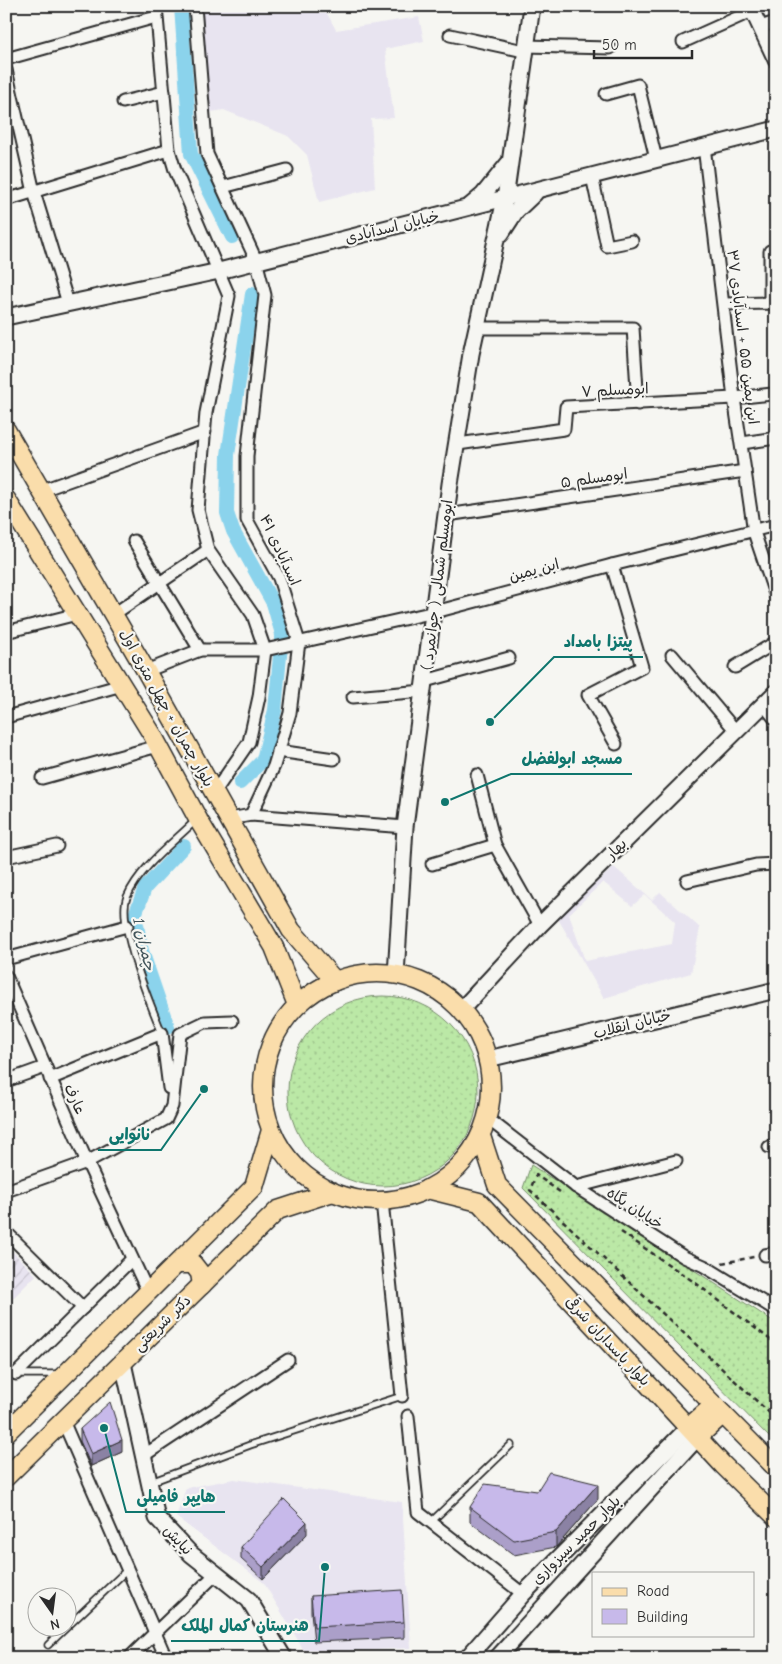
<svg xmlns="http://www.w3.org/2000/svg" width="782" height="1664" font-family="'Comic Neue','Playpen Sans Arabic',sans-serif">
  <defs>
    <pattern id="industrial-furrows" width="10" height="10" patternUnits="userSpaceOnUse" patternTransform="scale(1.25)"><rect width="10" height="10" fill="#e8e4f0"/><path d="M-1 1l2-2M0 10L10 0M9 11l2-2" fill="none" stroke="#c7c4ce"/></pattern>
    <pattern id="grass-dots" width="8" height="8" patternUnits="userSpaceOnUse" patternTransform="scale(1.25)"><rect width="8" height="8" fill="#bbe8a6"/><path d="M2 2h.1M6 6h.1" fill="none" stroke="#a1c78f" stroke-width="1.8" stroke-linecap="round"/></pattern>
  </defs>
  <rect width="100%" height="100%" fill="#f6f6f2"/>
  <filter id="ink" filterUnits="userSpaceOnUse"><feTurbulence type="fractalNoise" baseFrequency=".02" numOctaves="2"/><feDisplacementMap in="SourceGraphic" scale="10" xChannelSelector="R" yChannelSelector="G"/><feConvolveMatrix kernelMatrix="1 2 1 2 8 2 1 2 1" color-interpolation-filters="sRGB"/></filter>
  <g filter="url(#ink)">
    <!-- built -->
    <g fill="#e8e4f0" fill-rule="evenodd">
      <polygon points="191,6 323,6 336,30 419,17 424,41 385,49 394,118 371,119 375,188 319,202 307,155 288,136 224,110 197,114"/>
      <path d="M614 867 652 900 660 892 700 928 691 973 604 998 557 917ZM603 882 632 906 645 895 675 922 672 944 585 961 569 914Z"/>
      <polygon points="234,1479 402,1502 411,1648 306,1654 264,1583 176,1517 186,1488"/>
    </g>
    <!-- industrial -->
    <polygon fill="url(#industrial-furrows)" points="6,1245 36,1275 6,1305"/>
    <!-- grass -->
    <g fill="url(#grass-dots)" stroke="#738a68">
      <circle cx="383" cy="1091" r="95"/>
      <polygon points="531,1165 776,1323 776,1444 523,1188"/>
    </g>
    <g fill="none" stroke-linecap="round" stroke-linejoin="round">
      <!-- canal -->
      <g stroke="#8bd3ec" stroke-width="14">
        <polyline points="181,6 191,154 232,237"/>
        <polyline points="240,783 263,760 275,710 282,634 273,603 233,531 227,513 228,455 252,294"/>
        <polyline points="168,1027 142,951 135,915 145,888 184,846"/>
      </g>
      <!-- service casing -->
      <g stroke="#2b2b2b" stroke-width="9">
        <g id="service">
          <path d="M162 1033C151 1006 116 923 127 897 140 867 174 842 196 820"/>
          <polyline points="6,1369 16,1374 58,1374"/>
          <polyline points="151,1482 250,1445 402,1396"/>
          <polyline points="431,1522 511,1445"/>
          <polyline points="48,1645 127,1570"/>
        </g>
      </g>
      <!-- minor casing -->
      <g stroke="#2b2b2b" stroke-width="15">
        <g id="minor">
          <polyline points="156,6 169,150 175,170 229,296 206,413 198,510 208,550 253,615 265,650 259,697 249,742 214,793"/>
          <polyline points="195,6 207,154 256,260 265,295 247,456 247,520 279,578 299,642 290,713 274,766 251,815"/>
          <polyline points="760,27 776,22"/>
          <polyline points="450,35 524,51"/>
          <polyline points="683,42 752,11"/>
          <polyline points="525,46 610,48"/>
          <polyline points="6,59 156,17"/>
          <polyline points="6,70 34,192 68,303"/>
          <polyline points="606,94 638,85 656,159"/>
          <polyline points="123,102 164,92"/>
          <polyline points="704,146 734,398 745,471 754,532 776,597"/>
          <polyline points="592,176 607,246 632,241"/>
          <polyline points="223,187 287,170"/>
          <polyline points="6,200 169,150"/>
          <polyline points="770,303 770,251"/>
          <polyline points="724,304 776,303"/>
          <polyline points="477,328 633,328 638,404"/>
          <polyline points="742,443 776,438"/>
          <polyline points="458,444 564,429 566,407 734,398 772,394"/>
          <polyline points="40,491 205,432"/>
          <polyline points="447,515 745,471"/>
          <polyline points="134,541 200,650"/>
          <polyline points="612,565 642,667 588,695 616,744"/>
          <polyline points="114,614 208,550"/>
          <polyline points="6,632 77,614"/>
          <polyline points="672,655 735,730"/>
          <polyline points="735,667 776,642"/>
          <polyline points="146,671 200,650 265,650 435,612 612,565 776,525"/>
          <polyline points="425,681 509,658"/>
          <polyline points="353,697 424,691"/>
          <polyline points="763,704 776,720"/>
          <polyline points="6,717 122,685"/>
          <polyline points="278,751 334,759"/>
          <polyline points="477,775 495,845 540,925"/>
          <polyline points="42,778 158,746"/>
          <polyline points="230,819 251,815 405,827"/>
          <polyline points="6,857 57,846"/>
          <polyline points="432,864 495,845"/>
          <polyline points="687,881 756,865 776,864"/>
          <polyline points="6,959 127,926"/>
          <polyline points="6,976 87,1162 148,1292"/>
          <polyline points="50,1079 162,1033 169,1088"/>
          <polyline points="6,1081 45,1067"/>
          <polyline points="487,1118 576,1187 684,1257 704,1266 776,1310"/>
          <polyline points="769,1147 776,1145"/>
          <polyline points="576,1187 676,1161"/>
          <polyline points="6,1191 87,1162 166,1119 172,1106 180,1034 205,1022 232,1021"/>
          <polyline points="382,1201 402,1396"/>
          <polyline points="6,1232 83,1308"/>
          <polyline points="765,1255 776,1253"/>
          <polyline points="16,1374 132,1259"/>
          <polyline points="408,1416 418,1512 523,1594"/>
          <polyline points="63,1421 166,1658"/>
          <polyline points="143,1456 288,1360"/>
          <polyline points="129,1658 216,1574"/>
        </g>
      </g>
      <!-- tertiary casing -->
      <g stroke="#2b2b2b" stroke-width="18">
        <polyline id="tertiary" points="750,6 776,61"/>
      </g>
      <!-- secondary casing -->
      <g stroke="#2b2b2b" stroke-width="19">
        <g id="secondary">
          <polyline points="470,206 483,195 508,164"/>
          <polyline points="501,234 516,211 535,193"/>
          <polyline points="6,317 219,271 776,129"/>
          <polyline points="396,975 405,827 450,484 471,354 505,199 532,6"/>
          <polyline points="461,1010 540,925 776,692"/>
          <polyline points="488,1059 776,990"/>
          <polyline points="123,1363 157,1518 191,1554 249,1600 284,1658"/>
          <polyline points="467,1658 523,1594 689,1427"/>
          <polyline points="497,1658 698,1437"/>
        </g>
      </g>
      <!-- primary casing -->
      <g stroke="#2b2b2b" stroke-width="21">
        <g id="primary">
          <polyline points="6,430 146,671 291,930 335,981"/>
          <polyline points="6,499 152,734 199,821 274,947 297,1005"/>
          <circle cx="377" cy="1087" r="114"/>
          <polyline points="481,1136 497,1185 776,1468"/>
          <polyline points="427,1189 479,1202 723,1465 776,1517"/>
          <polyline points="177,1264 193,1264 200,1273 202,1285"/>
          <polyline points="689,1427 714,1405"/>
          <polyline points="6,1433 254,1187 271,1130"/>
          <polyline points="698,1437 723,1414"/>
          <polyline points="6,1477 278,1210 333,1192"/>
        </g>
      </g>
      <!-- path -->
      <g stroke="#2b2b2b" stroke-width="2.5" stroke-dasharray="5 4" stroke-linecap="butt">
        <polyline points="560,1192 536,1175 530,1190 776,1419"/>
        <polyline points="621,1232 697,1284 776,1344"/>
        <polyline points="722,1263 754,1257"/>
      </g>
      <!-- service -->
      <use href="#service" stroke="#f6f6f2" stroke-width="5.5"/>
      <!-- minor -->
      <use href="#minor" stroke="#f6f6f2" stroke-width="11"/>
      <!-- tertiary -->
      <use href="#tertiary" stroke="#f6f6f2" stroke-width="14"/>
      <!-- secondary -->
      <use href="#secondary" stroke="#f6f6f2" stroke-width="15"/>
      <!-- primary -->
      <use href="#primary" stroke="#faddab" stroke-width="18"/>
    </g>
    <!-- wall -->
    <g fill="#ab9fc9" stroke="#2b2b2b">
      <polygon points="80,1429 122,1452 91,1466 80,1441"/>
      <polygon points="598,1499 556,1547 514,1555 470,1522 470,1507"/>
      <polygon points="307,1534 263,1579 241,1559 241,1547"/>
      <polygon points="311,1596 404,1622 404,1638 314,1642 311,1612"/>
    </g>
    <!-- shaded-wall -->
    <g fill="#8b82a4" stroke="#2b2b2b">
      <polygon points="122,1440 122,1452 91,1466 91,1454"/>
      <polygon points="598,1484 598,1499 556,1547 556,1532"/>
      <polygon points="307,1522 307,1534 263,1579 263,1567"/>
    </g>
    <!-- building -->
    <g fill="#c7b9ea" stroke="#2b2b2b">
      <polygon points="110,1402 122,1440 91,1454 80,1429"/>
      <polygon points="549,1472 598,1484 556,1532 514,1540 470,1507 485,1484 537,1491"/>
      <polygon points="284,1499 307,1522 263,1567 241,1547"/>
      <polygon points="402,1590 404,1622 314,1627 311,1596"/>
    </g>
  </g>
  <g text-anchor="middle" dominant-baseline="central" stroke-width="4.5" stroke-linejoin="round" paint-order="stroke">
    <!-- street labels -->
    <g font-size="15" fill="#2b2b2b" stroke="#f6f6f2">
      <text transform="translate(392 227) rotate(-14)">خیابان اسدآبادی</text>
      <text transform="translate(743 337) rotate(83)">ابن یمین ۵۵ + اسدآبادی ۳۷</text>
      <text transform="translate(615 390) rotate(-3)">ابومسلم ۷</text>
      <text transform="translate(594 478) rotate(-8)">ابومسلم ۵</text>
      <text transform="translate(280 550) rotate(65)">اسدآبادی ۴۱</text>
      <text transform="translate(534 570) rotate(-15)">ابن یمین</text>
      <text transform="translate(437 585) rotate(-83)">ابومسلم شمالی ( جوانمرد )</text>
      <text transform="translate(167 708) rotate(61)">بلوار چمران + چهل متری اول</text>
      <text transform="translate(616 849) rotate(-45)">بهار</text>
      <text transform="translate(632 1024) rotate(-14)">خیابان انقلاب</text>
      <text transform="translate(75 1099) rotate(66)">عارف</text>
      <text transform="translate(635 1208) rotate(33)">خیابان پگاه</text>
      <text transform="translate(162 1323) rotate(-44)">دکتر شریعتی</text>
      <text transform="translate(608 1341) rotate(47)">بلوار پاسداران شرقی</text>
      <text transform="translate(178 1540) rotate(46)">نیایش</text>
      <text transform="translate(576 1540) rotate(-45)">بلوار حمید سبزواری</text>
    </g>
    <!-- water labels -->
    <g font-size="16" font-style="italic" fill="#43555b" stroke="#f6f6f2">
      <text transform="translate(144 944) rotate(77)">چمران 1</text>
    </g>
  </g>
  <!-- callouts -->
  <path fill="none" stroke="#0f766e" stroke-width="2" d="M490 722L554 657H643M445 802L511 774H632M204 1089L161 1150H98M104 1428L126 1512H225M325 1567L319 1641H171"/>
  <g fill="#0f766e" stroke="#f6f6f2" stroke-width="2">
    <circle cx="490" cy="722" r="5"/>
    <circle cx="445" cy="802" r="5"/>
    <circle cx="204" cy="1089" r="5"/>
    <circle cx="104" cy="1428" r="5"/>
    <circle cx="325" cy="1567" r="5"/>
  </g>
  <g font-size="16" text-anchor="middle" font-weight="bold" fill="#0f766e" stroke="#f6f6f2" stroke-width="4.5" stroke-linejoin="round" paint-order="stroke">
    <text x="598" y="647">پیتزا بامداد</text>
    <text x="572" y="764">مسجد ابولفضل</text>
    <text x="130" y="1140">نانوایی</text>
    <text x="176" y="1502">هایپر فامیلی</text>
    <text x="245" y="1631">هنرستان کمال الملک</text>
  </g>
  <!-- margin -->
  <rect width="782" height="1664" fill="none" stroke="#f6f6f2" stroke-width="25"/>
  <rect x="12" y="12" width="757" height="1639" fill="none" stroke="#2b2b2b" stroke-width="2" filter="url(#ink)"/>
  <!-- legend -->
  <rect x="592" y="1572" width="162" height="65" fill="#f6f6f2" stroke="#a5a5a2"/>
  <rect x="602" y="1588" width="25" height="8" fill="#faddab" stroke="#a5a5a2"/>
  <text x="637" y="1596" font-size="15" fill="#2b2b2b">Road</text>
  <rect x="602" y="1609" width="25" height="15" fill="#c7b9ea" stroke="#a5a5a2"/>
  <text x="637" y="1622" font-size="15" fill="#2b2b2b">Building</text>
  <!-- north arrow -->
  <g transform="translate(52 1612) rotate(166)"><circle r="24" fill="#f6f6f2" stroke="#a5a5a2"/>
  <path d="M0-4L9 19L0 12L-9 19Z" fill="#2b2b2b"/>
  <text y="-8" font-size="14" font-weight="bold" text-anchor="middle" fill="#2b2b2b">N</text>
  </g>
  <!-- scale -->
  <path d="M594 50v8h98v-8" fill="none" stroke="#2b2b2b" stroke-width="2.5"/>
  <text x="602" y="50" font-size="15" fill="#2b2b2b" stroke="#f6f6f2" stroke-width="4" paint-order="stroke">50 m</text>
</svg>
